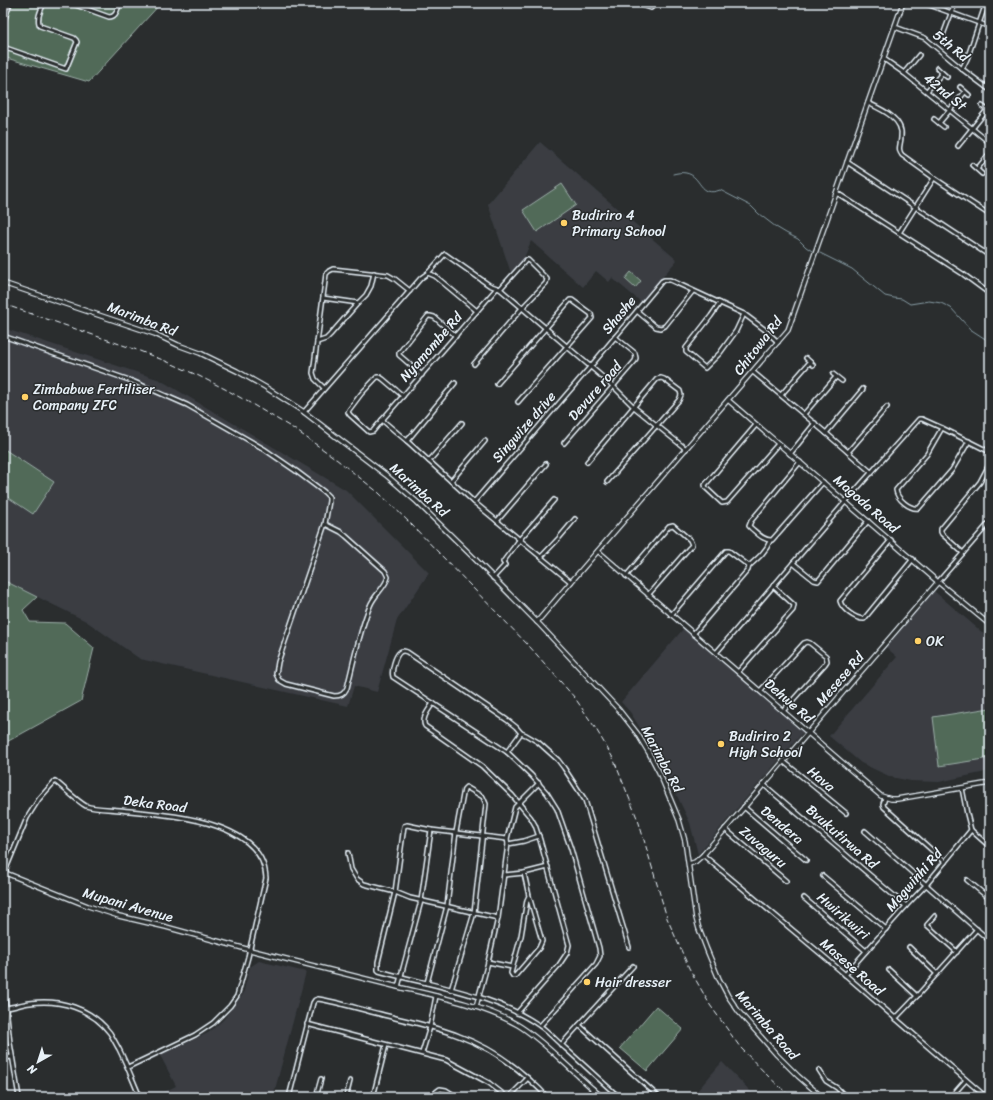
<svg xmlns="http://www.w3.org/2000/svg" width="993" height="1100" font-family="Sriracha,sans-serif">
  <rect width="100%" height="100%" fill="#2a2d2e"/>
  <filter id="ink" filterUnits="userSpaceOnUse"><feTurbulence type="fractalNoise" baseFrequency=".025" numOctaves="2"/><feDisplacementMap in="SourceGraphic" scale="8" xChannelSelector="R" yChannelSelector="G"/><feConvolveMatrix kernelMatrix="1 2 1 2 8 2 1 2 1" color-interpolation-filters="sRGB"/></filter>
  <g filter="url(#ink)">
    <!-- built -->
    <g fill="#3a3d43">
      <polygon points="540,142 677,260 641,302 612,278 609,282 596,271 583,287 531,241 524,258 511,273 488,204"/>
      <polygon points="3,328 160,380 346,490 429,573 397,620 377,692 354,686 348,706 140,659 86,621 3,580"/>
      <polygon points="934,591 990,639 990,771 939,782 911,781 891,777 861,763 829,736 897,657 886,647"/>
      <polygon points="684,628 804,731 698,854 690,823 659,758 630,712 621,702"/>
      <polygon points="259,961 306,972 273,1097 154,1097 176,1086 160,1055 208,1033 223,1020 243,994 250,967"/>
      <polygon points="722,1062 756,1097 692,1097"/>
    </g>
    <!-- green -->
    <g fill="#516a58" stroke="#9caea8">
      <polygon points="3,3 161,3 89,82 3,57"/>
      <polygon points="562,184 576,205 537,232 523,210"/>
      <polygon points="631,272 641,281 635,288 625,279"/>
      <polygon points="4,449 54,482 33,514 3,494 3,451"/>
      <polygon points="3,580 37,597 23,610 30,622 65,623 94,648 81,701 3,744"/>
      <polygon points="990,708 990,758 939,766 933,717"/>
      <polygon points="656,1006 683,1029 647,1071 620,1048"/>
    </g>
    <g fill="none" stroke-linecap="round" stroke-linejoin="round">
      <!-- stream -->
      <g stroke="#889da5" stroke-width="1">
        <path d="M673 174C677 173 682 172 686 173 702 176 699 198 720 190L751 206 759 214 776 227 786 233 798 239 806 247 812 251"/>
        <polyline points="820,253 852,269 885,296 894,298 902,299 910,304 929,301 941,303 951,308 970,329 990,342"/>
      </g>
      <!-- minor casing -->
      <g stroke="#e8f1f8" stroke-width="6">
        <g id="minor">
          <path d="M70 3 109 17C117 17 117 9 120 3"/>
          <polyline points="636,3 651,8 656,3"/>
          <polyline points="924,3 990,27"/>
          <polyline points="3,24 10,3"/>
          <polyline points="895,27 925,38 962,69 990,90"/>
          <polyline points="943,35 955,3"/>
          <path d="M3 47 66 69 77 42 76 40 74 38 40 26C36 19 41 10 44 3"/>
          <polyline points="884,59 904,73 990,143"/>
          <polyline points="937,68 947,77"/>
          <polyline points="962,69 967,59 986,3"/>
          <polyline points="904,73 919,55"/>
          <polyline points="960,87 969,95"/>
          <polyline points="986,87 990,81"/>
          <polyline points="927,91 942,73"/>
          <path d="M868 103C881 109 904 119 901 137 901 144 897 149 902 155L934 178 990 215"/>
          <polyline points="982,106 990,112"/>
          <polyline points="934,119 944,127"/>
          <polyline points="939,123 965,92"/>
          <polyline points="958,146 987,110"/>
          <polyline points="847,162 990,256"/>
          <polyline points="972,165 982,174"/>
          <polyline points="977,169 990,153"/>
          <polyline points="837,193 963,274 990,294"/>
          <polyline points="899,233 934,178"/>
          <polyline points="428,273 445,254 489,285 497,288"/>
          <polyline points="323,298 358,303"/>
          <polyline points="720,303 711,316 686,348 686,352 705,368 720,353 736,331 744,314"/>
          <polyline points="637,311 656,327 661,328 665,326 693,291"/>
          <path d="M3 336 132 381 187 405 224 426 264 449 296 471 324 492 329 497V501L325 524 278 662 276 674 279 680 286 684 334 696C341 696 344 694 347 688 354 661 359 632 370 606 374 595 385 588 388 577L385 571 346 536 341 532 325 524"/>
          <polyline points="317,342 326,339 330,335 358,303 366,295 371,286 374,273"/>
          <polyline points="806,358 813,365"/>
          <polyline points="474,364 522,308 546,283 547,279 528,260 526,260 500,289"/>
          <polyline points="753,372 826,433 872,473"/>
          <polyline points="833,374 842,381"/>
          <polyline points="422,375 399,355 399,353 428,316 430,316 434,317 456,336"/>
          <polyline points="497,384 570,300 572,300 591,314 592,318 518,402"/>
          <polyline points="324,388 315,379 313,373 326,274 329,271 333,269 388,275 395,279 410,291"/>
          <polyline points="781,395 810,362"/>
          <polyline points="304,412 421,278 428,273 435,276 477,311"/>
          <polyline points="804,414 836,377"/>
          <polyline points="382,420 373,431 369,432 350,415 348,412 349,410 361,394 377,377 380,377 383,379 403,396"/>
          <polyline points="756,425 705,485 706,488 722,503 727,502 778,444"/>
          <path d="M942 428 927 454 896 490C897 499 910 510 919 508L952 470 969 441"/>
          <polyline points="826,433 863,389"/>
          <polyline points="407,441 455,383"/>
          <polyline points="564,443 635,361 636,358 635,353 615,337"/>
          <polyline points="848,452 887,407"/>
          <polyline points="790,454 815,423"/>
          <polyline points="429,461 462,423"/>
          <polyline points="587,462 657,379 661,378 664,379 680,391 681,395 679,400 607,482"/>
          <path d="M800 462 751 521 749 526 751 528C757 533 764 541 772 540L823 482"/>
          <polyline points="451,481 485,441"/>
          <polyline points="474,502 590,367 662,281 664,280 670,280 744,314 764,329 778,342"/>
          <polyline points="497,521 546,464"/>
          <path d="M891 540 840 601C842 609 855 619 864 619L913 559"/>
          <polyline points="963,553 942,534 941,532 941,529 980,482 990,463"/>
          <polyline points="541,557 559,538 575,519"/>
          <polyline points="793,563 814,580 818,581 868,521"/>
          <path d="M749 566C757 559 766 552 770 541"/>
          <polyline points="626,576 669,526 673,525 690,540 692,545 689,548 648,595"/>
          <polyline points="493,578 505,565 503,562 520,539 554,500"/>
          <polyline points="571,582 474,502 407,441 382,420 497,288 500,289 613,386 634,407 686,449"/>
          <polyline points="938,582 990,522"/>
          <polyline points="671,615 726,551 729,551 749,566 748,570 693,634"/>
          <polyline points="716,653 846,501 919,419 922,419 942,428 990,452"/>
          <polyline points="738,672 793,610 794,605 773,586"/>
          <polyline points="760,691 804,643 807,642 810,643 826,656 827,661 825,664 783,711"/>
          <path d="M433 703C429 710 421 718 425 726L482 766 512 795 531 818 535 825 540 840 569 945 567 953 559 965 517 1013"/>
          <polyline points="507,752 521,733"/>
          <polyline points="783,761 846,813"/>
          <polyline points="763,784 906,906"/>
          <polyline points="885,798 883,804 884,807 945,862"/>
          <polyline points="744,807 806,860"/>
          <polyline points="725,829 786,881"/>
          <polyline points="971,830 990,847"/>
          <polyline points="865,831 990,941"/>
          <path d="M507 839 431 830 407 825 404 826 395 892 378 962V970L379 971C432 986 494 994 540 1026 549 1032 556 1041 565 1048 583 1064 601 1081 619 1097"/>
          <polyline points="508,844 524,841 539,836"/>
          <polyline points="348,853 351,869 357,879 364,884 395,892 410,898 498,918"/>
          <polyline points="703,855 827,959 986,1097"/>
          <polyline points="524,873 529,896 542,941 539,948 515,976 513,976 511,973 521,936 527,900 529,896"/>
          <polyline points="504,875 524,873 548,867"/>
          <path d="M3 876 27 818 39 799 55 781C63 787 78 802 86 806 94 809 111 809 120 810 163 815 263 818 266 878L248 957 237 996 230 1006 213 1023 195 1035 128 1067"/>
          <polyline points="823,876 886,929"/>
          <polyline points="967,880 990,899"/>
          <polyline points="804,898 866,951"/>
          <polyline points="935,916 927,925 957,952"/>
          <polyline points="909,947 937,974"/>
          <polyline points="488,962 512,967"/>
          <polyline points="889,970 917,996"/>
          <polyline points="845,975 906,906 926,885 971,830 967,814 962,788"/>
          <polyline points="3,980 10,1043 19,1097"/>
          <polyline points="427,983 447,906 456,832 464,789 466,787 483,797 486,804 474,913 451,990"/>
          <polyline points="398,987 421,901 431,830"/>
          <polyline points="476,1007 488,962 498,918 508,844 507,839 515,807 539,783"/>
          <path d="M6 1008C14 1007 22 1004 30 1003 60 999 91 1008 110 1033 113 1038 116 1044 119 1049 127 1065 133 1081 140 1097"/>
          <polyline points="895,1019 917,996 977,929"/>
          <polyline points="307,1024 446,1060 489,1083 507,1097"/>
          <polyline points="579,1025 633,966"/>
          <path d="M540 1026 596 964 600 956 599 948 571 849 557 809 547 793 531 775 507 752 393 677C391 671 395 656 400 652 403 650 404 651 407 652L507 720 516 727 521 733 526 735 538 742 558 760 564 768 585 800 629 947"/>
          <polyline points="3,1035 9,1034"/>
          <polyline points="561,1045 579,1025 659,1097"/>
          <polyline points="422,1053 430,1027 436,996"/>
          <polyline points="3,1058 12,1057"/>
          <polyline points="819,1070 826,1081 837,1088 846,1097"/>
          <path d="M289 1097 313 1003 315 1000 318 999C338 1002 359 1009 380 1014 406 1021 434 1026 459 1036 486 1046 511 1062 531 1081 536 1086 543 1091 546 1097"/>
          <polyline points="316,1097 321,1079"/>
          <polyline points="346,1097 350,1081"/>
          <polyline points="373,1097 386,1045"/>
          <polyline points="433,1097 436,1092 440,1089 446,1090 457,1097"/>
          <polyline points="509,1097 528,1078"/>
          <polyline points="586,1097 593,1089"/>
          <polyline points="951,1097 966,1080"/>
        </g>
      </g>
      <!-- tertiary casing -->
      <g stroke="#e8f1f8" stroke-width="6">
        <g id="tertiary">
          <polyline points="3,283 155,334 178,345 200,353 237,371 265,387 304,412 386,475 417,502 474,558 540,625 619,710 637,733 649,753 659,772 679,820 685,841 696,918 699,929 707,950 719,979 728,996 739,1012 777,1055 798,1076 822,1097"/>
          <polyline points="728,400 938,582 990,625"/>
          <polyline points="598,551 881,796 891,799 897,799 990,783"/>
          <polyline points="537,622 571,582 788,330 903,3"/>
          <polyline points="689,864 695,862 703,855 938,582"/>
          <path d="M3 872 88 906 119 916 166 927 250 950 398 987C437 996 483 1005 518 1025 533 1034 546 1046 559 1058 573 1071 587 1084 602 1097"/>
        </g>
      </g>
      <!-- minor -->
      <use href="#minor" stroke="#2a2d2e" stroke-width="3"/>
      <!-- tertiary -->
      <use href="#tertiary" stroke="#2a2d2e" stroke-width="3.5"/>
      <!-- rail -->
      <polyline stroke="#e8f1f8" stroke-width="1" stroke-dasharray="6 3" stroke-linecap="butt" points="3,304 137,350 168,362 199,376 225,389 250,403 294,429 331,455 379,493 411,524 530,647 575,698 596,729 613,758 628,795 639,823 667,918 689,968 710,1005 740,1047 769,1077 791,1097"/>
    </g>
  </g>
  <!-- markers -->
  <g fill="#ffd166" stroke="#2a2d2e" stroke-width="1.5">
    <circle cx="564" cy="223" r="4"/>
    <circle cx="25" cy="397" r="4"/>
    <circle cx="918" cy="641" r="4"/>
    <circle cx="721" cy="744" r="4"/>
    <circle cx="587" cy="982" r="4"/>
  </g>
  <g text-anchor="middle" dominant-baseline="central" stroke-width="3" stroke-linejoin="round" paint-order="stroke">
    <!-- street labels -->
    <g font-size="14" fill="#e8f1f8" stroke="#2a2d2e">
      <text transform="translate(951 46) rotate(39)">5th Rd</text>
      <text transform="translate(945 92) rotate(39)">42nd St</text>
      <text transform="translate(619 315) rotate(-50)">Shashe</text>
      <text transform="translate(142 319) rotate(21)">Marimba Rd</text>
      <text transform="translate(758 346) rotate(-52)">Chitowa Rd</text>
      <text transform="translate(431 347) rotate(-49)">Nyamombe Rd</text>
      <text transform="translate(595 391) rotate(-49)">Devure road</text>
      <text transform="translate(524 427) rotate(-49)">Singwize drive</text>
      <text transform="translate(419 490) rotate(42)">Marimba Rd</text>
      <text transform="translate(866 504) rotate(41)">Magoda Road</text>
      <text transform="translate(840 679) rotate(-49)">Mesese Rd</text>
      <text transform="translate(789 701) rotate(41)">Dehwe Rd</text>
      <text transform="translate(662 759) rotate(62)">Marimba Rd</text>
      <text transform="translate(821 779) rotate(40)">Hava</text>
      <text transform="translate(155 804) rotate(7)">Deka Road</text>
      <text transform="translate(782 825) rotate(40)">Dendera</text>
      <text transform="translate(842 837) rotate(41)">Bvukutirwa Rd</text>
      <text transform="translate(763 847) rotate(40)">Zuvaguru</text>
      <text transform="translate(914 880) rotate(-49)">Magwinhi Rd</text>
      <text transform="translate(128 905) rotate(16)">Mupani Avenue</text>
      <text transform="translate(843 916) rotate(41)">Hwirikwiri</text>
      <text transform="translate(852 967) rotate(41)">Masese Road</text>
      <text transform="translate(767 1025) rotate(49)">Marimba Road</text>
    </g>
    <!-- poi labels -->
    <g font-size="14" fill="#e8f1f8" stroke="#2a2d2e" text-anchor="start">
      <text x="572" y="215">Budiriro 4<tspan x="572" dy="16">Primary School</tspan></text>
      <text x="33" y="389">Zimbabwe Fertiliser<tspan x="33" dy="16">Company ZFC</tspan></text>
      <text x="926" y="641">OK</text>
      <text x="729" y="736">Budiriro 2<tspan x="729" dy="16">High School</tspan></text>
      <text x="595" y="982">Hair dresser</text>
    </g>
  </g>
  <!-- margin -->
  <rect width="993" height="1100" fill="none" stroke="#2a2d2e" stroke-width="16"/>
  <rect x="8" y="8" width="977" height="1084" fill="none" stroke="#e8f1f8" stroke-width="1.5" filter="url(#ink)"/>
  <!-- north arrow -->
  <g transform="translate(38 1062) rotate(219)" stroke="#2a2d2e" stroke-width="3" paint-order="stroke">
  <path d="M0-3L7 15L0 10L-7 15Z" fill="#e8f1f8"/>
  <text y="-6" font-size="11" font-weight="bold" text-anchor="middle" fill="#e8f1f8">N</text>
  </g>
</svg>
